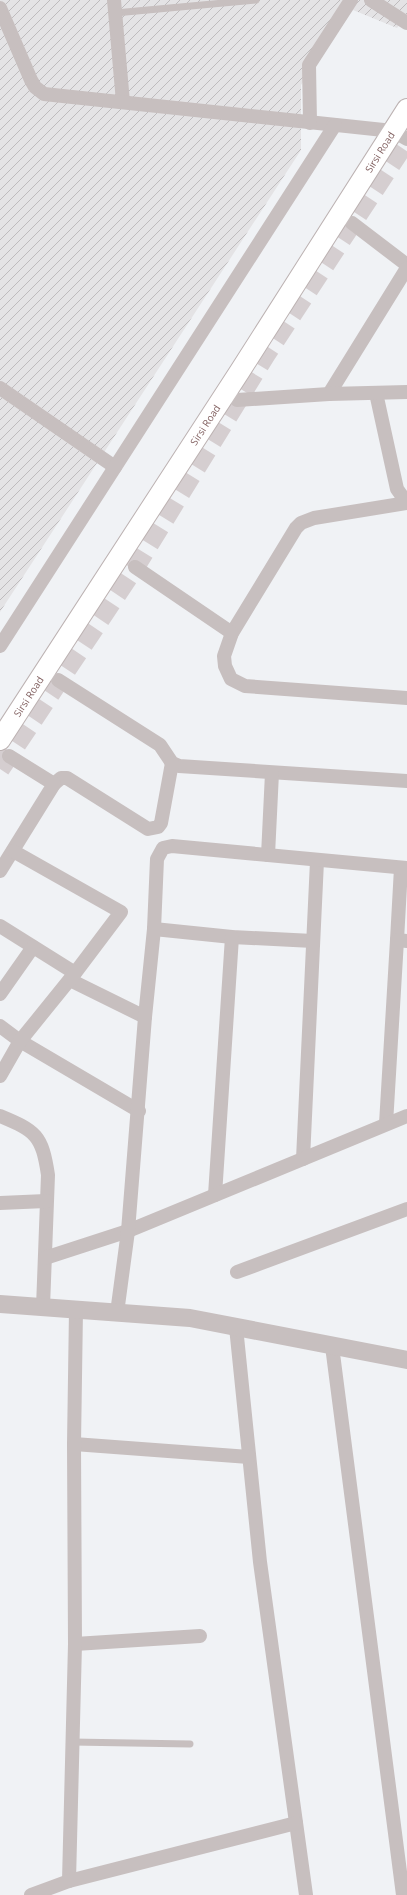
<svg xmlns="http://www.w3.org/2000/svg" width="407" height="1895" font-family="'Open Sans',sans-serif">
  <defs>
    <pattern id="industrial-furrows" width="10" height="10" patternUnits="userSpaceOnUse"><rect width="10" height="10" fill="#e4e3e5"/><path d="M-1 1l2-2M0 10L10 0M9 11l2-2" fill="none" stroke="#bebbbd"/></pattern>
  </defs>
  <rect width="100%" height="100%" fill="#f0f2f5"/>
  <!-- industrial -->
  <polygon fill="url(#industrial-furrows)" points="0,0 407,0 407,15 397,28 353,10 301,85 301,150 0,612"/>
  <g fill="none" stroke-linecap="round" stroke-linejoin="round">
    <!-- secondary-tunnel -->
    <polyline stroke="#d5ced0" stroke-width="20" stroke-dasharray="20 10" stroke-linecap="butt" points="0,769 135,567 266,354 407,140"/>
    <!-- secondary casing -->
    <g stroke="#bcb2b2" stroke-width="22">
      <g id="secondary">
        <path id="s1" d="M0 740 240 371 407 109"/>
      </g>
    </g>
    <!-- service -->
    <g stroke="#c7bfbf" stroke-width="7">
      <polyline points="115,13 256,0"/>
      <polyline points="72,1742 190,1744"/>
    </g>
    <!-- minor -->
    <g stroke="#c7bfbf" stroke-width="14">
      <polyline points="114,0 123,102"/>
      <polyline points="371,0 407,23"/>
      <polyline points="0,8 31,80 35,87 44,94 393,131 407,139"/>
      <polyline points="310,123 309,65 351,0"/>
      <polyline points="352,223 407,265"/>
      <polyline points="0,388 115,467"/>
      <polyline points="376,393 397,489 407,503"/>
      <polyline points="329,394 407,268"/>
      <polyline points="237,400 329,394 407,392"/>
      <polyline points="407,503 314,518 301,523 296,528 232,633 224,656 225,666 231,679 245,686 407,698"/>
      <polyline points="135,567 232,633"/>
      <polyline points="0,646 335,125"/>
      <polyline points="58,680 160,745 172,763 179,766 407,781"/>
      <polyline points="54,784 61,778 67,778 148,829 158,827 161,823 172,763"/>
      <polyline points="268,855 272,773"/>
      <polyline points="0,871 54,784 9,756"/>
      <polyline points="0,926 75,973"/>
      <polyline points="154,929 232,937 313,941"/>
      <polyline points="397,940 401,868"/>
      <polyline points="70,980 145,1017"/>
      <polyline points="0,994 33,947"/>
      <polyline points="0,1026 20,1041 139,1111"/>
      <polyline points="0,1076 20,1041 75,973 121,912 13,851"/>
      <path d="M0 1116C36 1131 42 1135 48 1175L43 1307"/>
      <polyline points="386,1124 397,940 407,941"/>
      <polyline points="303,1159 317,861"/>
      <polyline points="215,1195 232,937"/>
      <polyline points="0,1203 46,1201"/>
      <polyline points="45,1258 128,1231 407,1116"/>
      <polyline points="237,1272 407,1209"/>
      <polyline points="117,1313 128,1231 145,1017 154,929 157,859 163,848 172,846 407,868"/>
      <polyline points="236,1327 260,1562 306,1895"/>
      <polyline points="332,1346 403,1895"/>
      <polyline points="74,1444 249,1457"/>
      <polyline points="75,1644 200,1636"/>
      <polyline points="69,1881 75,1644 74,1444 76,1310"/>
      <polyline points="31,1895 69,1881 296,1823"/>
    </g>
    <!-- tertiary -->
    <polyline stroke="#c7bfbf" stroke-width="18" points="0,1304 190,1318 407,1360"/>
    <!-- secondary -->
    <use href="#secondary" stroke="#fff" stroke-width="20"/>
  </g>
  <g text-anchor="middle" dominant-baseline="central" stroke-width="4" stroke-linejoin="round" paint-order="stroke">
    <!-- street labels -->
    <g font-size="10" fill="#836262" stroke="#fff">
      <text stroke="none"><textPath href="#s1" startOffset="700">Sirsi Road</textPath></text>
      <text stroke="none"><textPath href="#s1" startOffset="376">Sirsi Road</textPath></text>
      <text stroke="none"><textPath href="#s1" startOffset="52">Sirsi Road</textPath></text>
    </g>
  </g>
</svg>
